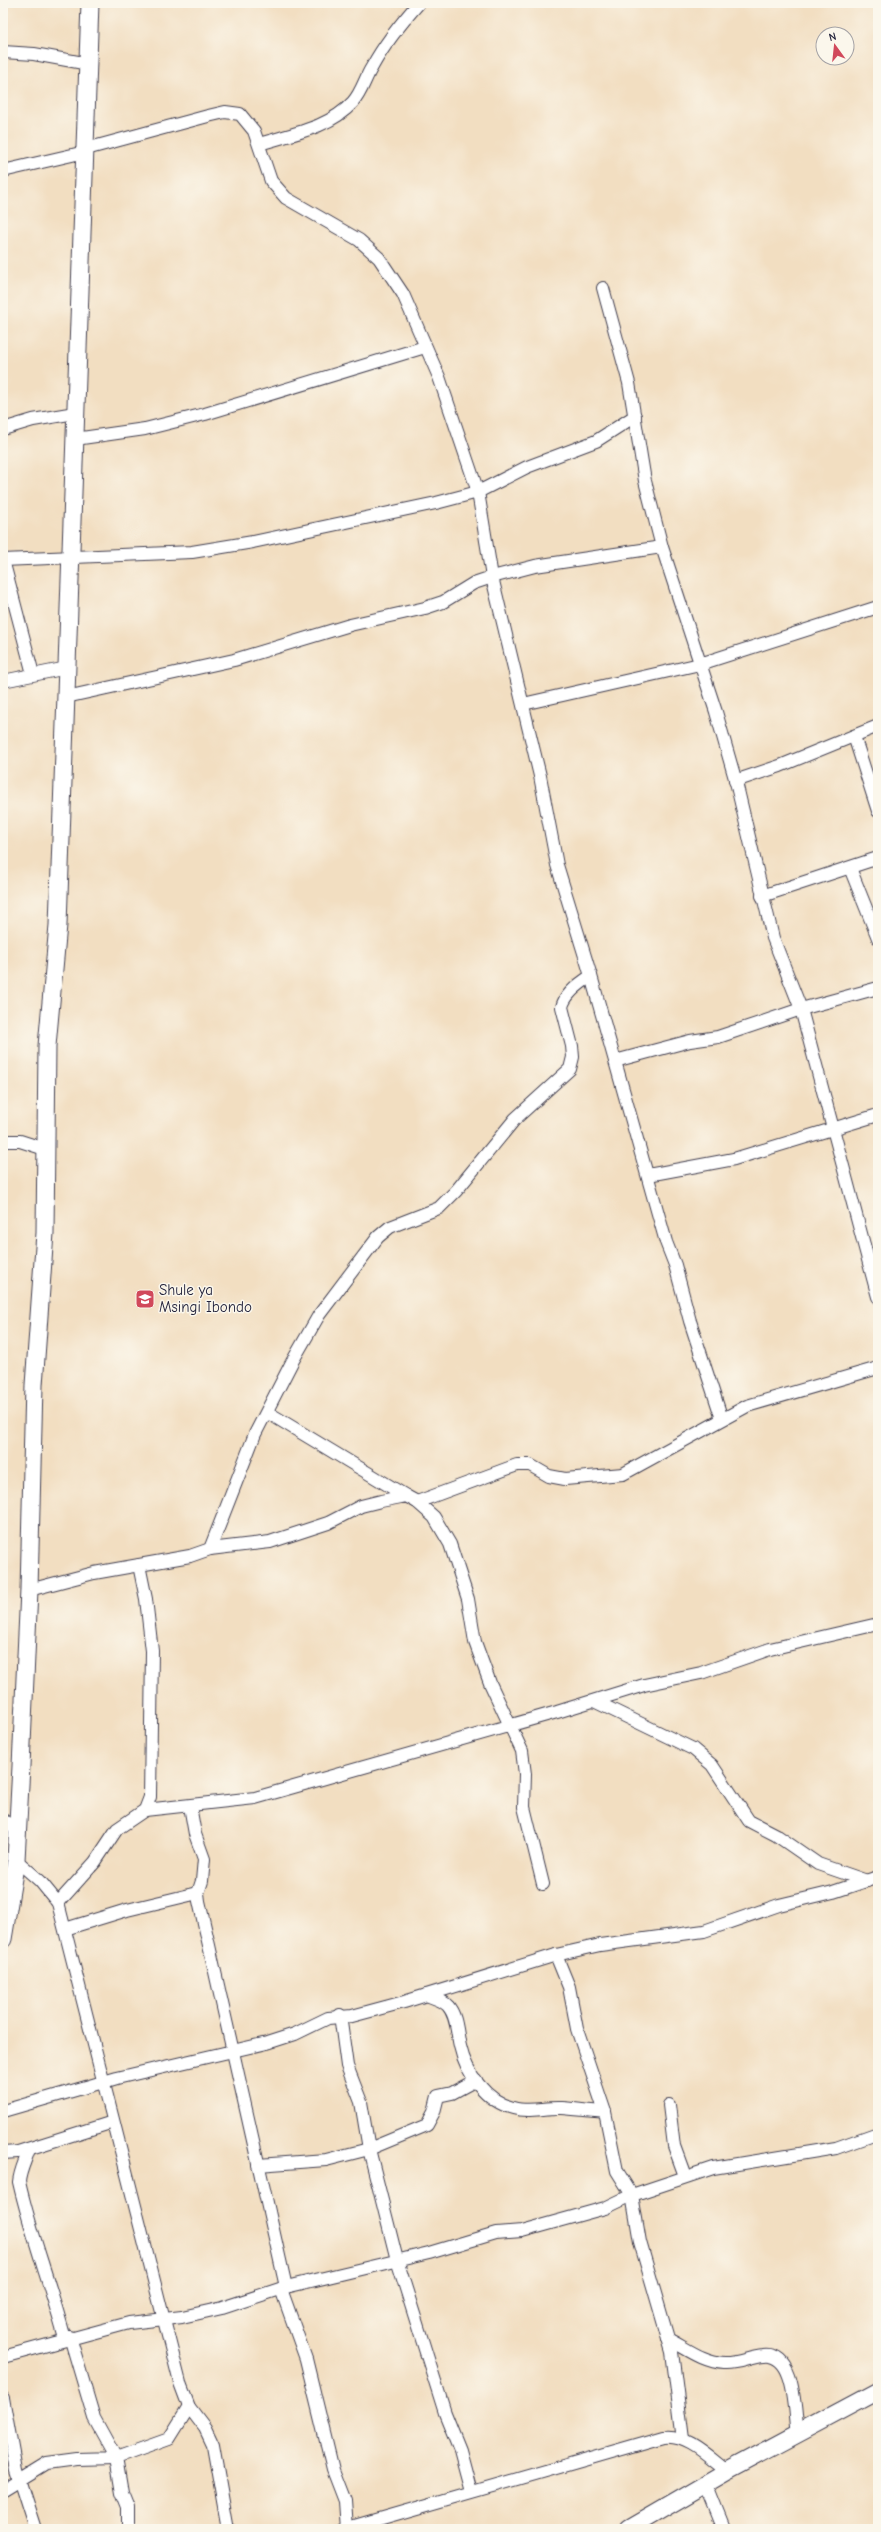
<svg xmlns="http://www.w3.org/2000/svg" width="881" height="2532" font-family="'Comic Neue',sans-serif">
  <rect width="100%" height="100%" fill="#fbf7ec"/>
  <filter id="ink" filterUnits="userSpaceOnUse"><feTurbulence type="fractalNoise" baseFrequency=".025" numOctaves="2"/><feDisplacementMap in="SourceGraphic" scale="8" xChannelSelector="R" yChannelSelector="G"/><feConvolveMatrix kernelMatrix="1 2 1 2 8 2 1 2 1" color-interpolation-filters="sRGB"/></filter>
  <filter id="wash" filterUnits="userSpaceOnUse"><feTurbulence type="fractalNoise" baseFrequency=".012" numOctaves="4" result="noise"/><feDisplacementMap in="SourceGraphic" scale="16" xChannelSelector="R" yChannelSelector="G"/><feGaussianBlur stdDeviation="0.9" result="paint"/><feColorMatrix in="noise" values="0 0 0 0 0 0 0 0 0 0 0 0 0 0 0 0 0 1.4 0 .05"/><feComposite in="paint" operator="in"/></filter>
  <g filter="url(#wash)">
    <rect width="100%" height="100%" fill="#f2dec1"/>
  </g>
  <g filter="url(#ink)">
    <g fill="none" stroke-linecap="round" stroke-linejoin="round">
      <!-- street casing -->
      <g stroke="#413e4f" stroke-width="14">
        <g id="street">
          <polyline points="3,52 34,54 89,64"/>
          <path d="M259 144C291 134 330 128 353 102 362 92 365 78 372 67 385 43 401 23 419 3"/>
          <polyline points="86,149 208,116 225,112 240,114 254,131 271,181 286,198 359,240 379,258 403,294 439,377 478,492 492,577 540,776 557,865 591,976 666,1242 675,1265 690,1321 722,1419"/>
          <polyline points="3,171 85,152"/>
          <polyline points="603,288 629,383 645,481 662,547 716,712 736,782 773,938 801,1009 878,1297"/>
          <polyline points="3,429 33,420 75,413"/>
          <polyline points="75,439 145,429 205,414 425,347"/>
          <polyline points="3,560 192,552 253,542 436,503 478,492 527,467 596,441 635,416"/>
          <polyline points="3,560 33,674"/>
          <polyline points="3,681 67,668"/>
          <polyline points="66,697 234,660 350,625 425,608 443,602 474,583 492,577 535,566 662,547"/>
          <polyline points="523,704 700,664 878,607"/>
          <polyline points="854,736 878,811"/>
          <polyline points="735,781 780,766 878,726"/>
          <polyline points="850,868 878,938"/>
          <polyline points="762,896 878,858"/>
          <polyline points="615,1061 690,1041 718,1037 801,1009 878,988"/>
          <polyline points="3,1141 20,1141 45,1149"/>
          <polyline points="648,1175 734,1159 878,1115"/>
          <polyline points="267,1412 406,1496"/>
          <polyline points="417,1502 517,1465 530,1465 549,1476 565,1479 623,1474 747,1406 878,1368"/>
          <path d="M210 1549 255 1434 292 1362 319 1315 378 1237 390 1227 439 1208 456 1191 515 1119 570 1069 573 1057 572 1046 562 1007C565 994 580 983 591 976"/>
          <polyline points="29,1590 94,1573 190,1556 210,1549 270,1542 328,1523 361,1506 381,1501 406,1496 417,1502 434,1517 450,1544 468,1599 475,1642 490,1683 522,1751 525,1774 524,1807 543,1884"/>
          <polyline points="594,1701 693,1749 712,1765 749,1821 776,1835 818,1864 867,1881"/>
          <polyline points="190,1806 195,1834 204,1859 202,1881 198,1893 199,1901 286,2287"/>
          <polyline points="145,1810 255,1798 557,1712 644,1685 701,1673 770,1649 878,1624"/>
          <polyline points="3,1820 16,1830"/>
          <polyline points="16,1860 40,1881 58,1903 180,2383 189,2407 205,2428 213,2445 228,2529"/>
          <polyline points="58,1903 95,1862 117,1829 145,1810 150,1797 152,1651 146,1599 139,1565"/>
          <polyline points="65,1929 127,1910 198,1893"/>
          <polyline points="556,1955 569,1987 577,2029 605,2112 617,2171 632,2195 640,2242 672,2352 683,2439"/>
          <path d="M426 1995C434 1998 443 2000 448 2006 457 2016 457 2034 460 2046 466 2073 486 2101 513 2108 530 2113 545 2107 562 2108 576 2109 590 2111 605 2112"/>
          <polyline points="340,2015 347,2066 361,2102 369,2149 397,2260 445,2413 460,2450 471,2491"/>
          <polyline points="669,2105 674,2146 685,2176"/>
          <polyline points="3,2111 117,2078 267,2043 295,2034 328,2018 352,2016 404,2002 556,1955 600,1945 704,1931 779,1905 833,1892 878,1877"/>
          <path d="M29 2149C26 2160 20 2170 19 2182 31 2235 51 2286 65 2339"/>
          <polyline points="3,2153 18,2152 113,2122"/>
          <polyline points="258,2165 326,2160 369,2149 427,2125 434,2112 438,2096 452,2093 476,2080"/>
          <polyline points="281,2289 306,2359 333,2470 345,2501 347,2529"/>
          <path d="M668 2339C686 2348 703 2362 724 2363 737 2364 750 2357 763 2356 797 2352 794 2412 798 2434"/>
          <polyline points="3,2357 129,2323 182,2317 222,2308 286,2287 429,2253 496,2233 522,2231 605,2208 632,2195 713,2168 836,2148 878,2133"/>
          <polyline points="3,2398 16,2470 35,2529"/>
          <polyline points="703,2486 710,2494 724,2529"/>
          <polyline points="3,2490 47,2463 77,2459 116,2458 94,2418 70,2337"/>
          <polyline points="128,2529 128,2508 122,2493 116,2458 169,2439 189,2407"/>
          <path d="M344 2529 664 2437C688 2434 710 2458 728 2471"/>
        </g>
      </g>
      <!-- secondary casing -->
      <g stroke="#413e4f" stroke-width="19">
        <g id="secondary">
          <polyline points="3,1939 16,1860 21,1766 29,1590 34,1385 45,1233 47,1046 58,925 90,3"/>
          <polyline points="628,2529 728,2471 878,2391"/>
        </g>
      </g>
      <!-- street -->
      <use href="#street" stroke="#fff" stroke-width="12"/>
      <!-- secondary -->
      <use href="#secondary" stroke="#fff" stroke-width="17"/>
    </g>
  </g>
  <!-- icons -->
  <defs>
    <g id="school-square" transform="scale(1)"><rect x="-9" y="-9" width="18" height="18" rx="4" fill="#d1495b" stroke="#fbf7ec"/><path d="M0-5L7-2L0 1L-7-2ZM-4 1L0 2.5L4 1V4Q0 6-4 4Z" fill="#fff"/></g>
  </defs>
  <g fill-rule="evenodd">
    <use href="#school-square" x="145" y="1299"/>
  </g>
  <g text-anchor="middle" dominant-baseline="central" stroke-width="3" stroke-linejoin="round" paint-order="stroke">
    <!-- poi labels -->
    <g font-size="15" fill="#22223b" stroke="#fbf7ec" text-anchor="start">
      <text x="159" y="1290">Shule ya<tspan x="159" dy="17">Msingi Ibondo</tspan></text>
    </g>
  </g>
  <!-- margin -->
  <rect width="881" height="2532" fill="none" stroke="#fbf7ec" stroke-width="16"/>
  <!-- north arrow -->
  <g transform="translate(835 46) rotate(345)"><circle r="19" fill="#fbf7ec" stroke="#a4a2a5"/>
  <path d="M0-3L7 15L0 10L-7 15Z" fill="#d1495b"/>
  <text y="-6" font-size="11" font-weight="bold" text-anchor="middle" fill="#22223b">N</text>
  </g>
</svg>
